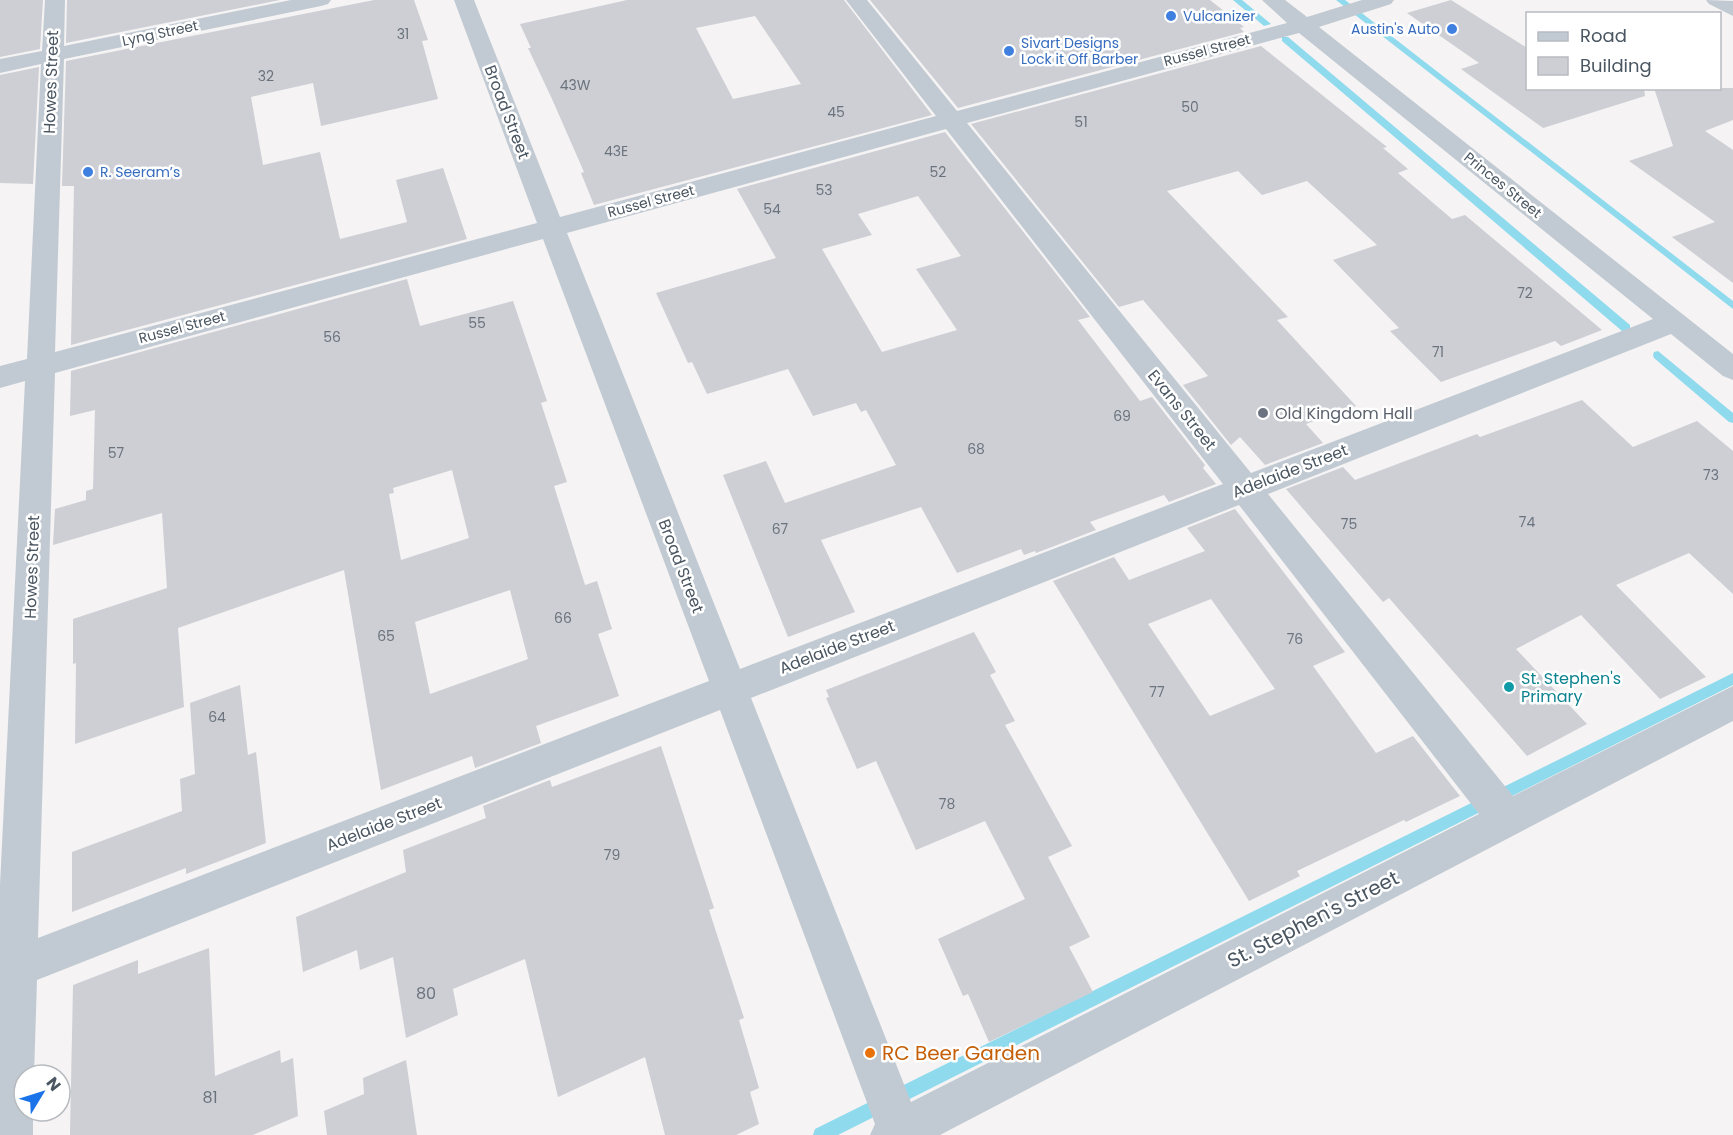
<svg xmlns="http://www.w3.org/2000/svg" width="1733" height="1135" font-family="Poppins,sans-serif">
  <rect width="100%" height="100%" fill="#f5f3f3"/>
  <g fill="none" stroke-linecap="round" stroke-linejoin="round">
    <!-- stream -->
    <g fill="#90daee" fill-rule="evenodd">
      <polygon points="1233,0 1242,0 1271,24 1264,26"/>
      <polygon points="1336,0 1345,0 1733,301 1733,309"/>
      <polygon points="1282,37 1288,37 1630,325 1630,331 1622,331 1282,41"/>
      <polygon points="1658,351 1733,413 1733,423 1729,422 1654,358 1653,355 1654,352"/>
      <polygon points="1733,673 1733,685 838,1135 813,1135 815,1129"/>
    </g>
  </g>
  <!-- building -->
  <g fill="#cdcfd5" fill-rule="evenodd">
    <polygon points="0,0 43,0 40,49 0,57"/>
    <polygon points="67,0 280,0 66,43"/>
    <polygon points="374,0 414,0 428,40 422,41 438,99 321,126 313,83 251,97 263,165 320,152 340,239 407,222 396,180 443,168 467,239 71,345 74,186 62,186 66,61"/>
    <path d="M627 0H844L932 115 594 205 581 173 584 172 552 99 528 48H531L520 24ZM755 16 801 84 733 99 696 28Z"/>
    <polygon points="870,0 1210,0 1244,27 1240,28 1244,32 958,108"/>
    <polygon points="1451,0 1527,48 1527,88 1644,88 1645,96 1543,128 1461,69 1479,63 1407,13"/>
    <polygon points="1261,46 1387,147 1383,148 1408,169 1398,173 1452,219 1465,215 1602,330 1561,346 1555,341 1441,382 1390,331 1399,328 1333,260 1377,245 1307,181 1262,195 1238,171 1167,191 1288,317 1277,320 1356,406 1306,424 1323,443 1265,465 1240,437 1231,445 1183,385 1208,376 1143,300 1119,307 971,124"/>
    <polygon points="39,67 33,184 0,183 0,75"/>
    <polygon points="1654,88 1733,88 1733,120 1705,131 1733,150 1733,283 1672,237 1715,222 1629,161 1673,146"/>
    <path d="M945 132 1090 317 1078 320 1140 401 1152 397 1205 465 1203 468 1216 484 1169 502 1164 495 1090 522 1096 530 1036 553 1035 551 1024 555 1021 549 957 573 921 507 821 540 855 612 788 637 723 475 766 461 785 503 896 465 866 410 861 412 856 403 813 416 788 369 707 394 692 362 688 363 656 293 776 258 737 189ZM918 196 961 256 916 269 957 330 882 352 822 249 872 235 858 214Z"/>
    <path d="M407 279 420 326 513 301 547 401 541 403 567 482 554 486 585 585 597 581 612 629 598 634 619 696 536 726 541 743 475 768 472 756 381 790 344 570 178 628 184 707 75 744 76 663 73 664V619L167 588 162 513 53 545 55 509 86 500V491L93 489 95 410 70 416 71 371ZM452 470 469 538 401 560 389 494 394 493 393 488ZM510 590 528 659 430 694 415 622Z"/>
    <polygon points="1582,400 1633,447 1697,421 1733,451 1733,594 1689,553 1616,585 1706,677 1660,699 1581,615 1516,649 1587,724 1527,756 1389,598 1383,602 1286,489 1343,467 1355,480 1477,434 1480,437"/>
    <path d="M1235 509 1345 652 1313 666 1376 753 1413 736 1460 796 1406 822 1404 820 1297 871 1300 876 1249 901 1053 581 1114 557 1129 580 1205 551 1187 528ZM1211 599 1275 689 1210 716 1148 624Z"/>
    <polygon points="974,632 996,672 990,675 1015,721 1005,725 1072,846 1048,857 1090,937 1069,947 1093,992 989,1042 968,994 963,996 938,939 1025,899 985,821 916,850 876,761 857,769 826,698 829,697 826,690"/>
    <polygon points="240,685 248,755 256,752 266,843 186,874 186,868 72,912 72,852 182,811 180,779 195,774 190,703"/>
    <polygon points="661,746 714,908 709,910 744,1018 739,1020 759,1088 750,1092 759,1124 736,1135 665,1135 645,1057 558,1097 525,959 453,989 458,1015 406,1038 393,957 360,970 357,950 303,972 296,917 406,872 403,850 486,818 483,806 550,780 552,787"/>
    <polygon points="209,948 215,1076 280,1050 281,1063 293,1058 298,1116 253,1135 70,1135 73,985 138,960 138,974"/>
    <polygon points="406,1060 417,1135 327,1135 324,1111 364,1094 363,1078"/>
  </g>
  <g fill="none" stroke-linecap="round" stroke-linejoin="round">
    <!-- minor -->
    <g fill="#c1cad2" fill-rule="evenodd">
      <path d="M45 0H65L64 46 291 0H331L328 4 321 6 64 59 55 352 537 223 454 0H474L560 217 936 116 846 0H867L957 111 1287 23 1262 0H1285L1307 17 1362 0H1394L1391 4 1319 27 1733 354V380L1723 376 1671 334 1268 494 1513 796 1733 686V721L940 1135H870L875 1124 720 710 37 980 34 1075H24V1111H33V1135H0V885L25 381 0 388V366L27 359 41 64 0 73V59L42 51ZM1299 33 1653 319 1251 473 967 123ZM946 129 1223 484 740 669 567 233ZM543 239 709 681 38 938 55 373ZM1239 505 1479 814 911 1102 751 698Z"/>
      <polygon points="1706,0 1733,1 1733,16 1709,4"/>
    </g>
  </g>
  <!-- markers -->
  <g fill="#3f7fe0" stroke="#fff" stroke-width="2">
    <circle cx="1171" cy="16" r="6"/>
    <circle cx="1452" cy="29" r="6"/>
    <circle cx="1009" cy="51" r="6"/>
    <circle cx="88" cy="172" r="6"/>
  </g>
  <circle fill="#6b7280" stroke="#fff" stroke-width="2" cx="1263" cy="413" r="6"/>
  <circle fill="#0f9aa8" stroke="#fff" stroke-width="2" cx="1509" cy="687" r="6"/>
  <circle fill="#e8710a" stroke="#fff" stroke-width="2" cx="870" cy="1053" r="6"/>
  <g text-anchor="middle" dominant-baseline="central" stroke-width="5" stroke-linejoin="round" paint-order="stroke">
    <!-- far-shop labels -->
    <g font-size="14" fill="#366cbe" stroke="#fff" text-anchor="start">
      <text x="1183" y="16">Vulcanizer</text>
      <text x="1440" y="29" text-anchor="end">Austin's Auto</text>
      <text x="1021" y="43">Sivart Designs<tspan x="1021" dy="16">Lock it Off Barber</tspan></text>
      <text x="100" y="172">R. Seeram’s</text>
    </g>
    <!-- far-street labels -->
    <g font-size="14" fill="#4a5661" stroke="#fff">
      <text transform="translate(160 33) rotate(-12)">Lyng Street</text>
      <text transform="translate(1207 50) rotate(-15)">Russel Street</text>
      <text transform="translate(1503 185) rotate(39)">Princes Street</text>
      <text transform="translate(651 201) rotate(-15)">Russel Street</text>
      <text transform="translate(182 327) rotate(-15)">Russel Street</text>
    </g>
    <!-- number labels -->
    <g font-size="14" fill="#6b747e">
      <text x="403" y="34">31</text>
      <text x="266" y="76">32</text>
      <text x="575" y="85">43W</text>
      <text x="1190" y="107">50</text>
      <text x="836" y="112">45</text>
      <text x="1081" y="122">51</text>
      <text x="616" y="151">43E</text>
      <text x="938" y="172">52</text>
      <text x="824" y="190">53</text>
      <text x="772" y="209">54</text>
      <text x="1525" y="293">72</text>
      <text x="477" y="323">55</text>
      <text x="332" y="337">56</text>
      <text x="1438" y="352">71</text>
      <text x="1122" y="416">69</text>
      <text x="976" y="449">68</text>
      <text x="116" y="453">57</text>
      <text x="1711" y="475">73</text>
      <text x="1527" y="522">74</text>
      <text x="1349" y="524">75</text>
      <text x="780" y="529">67</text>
      <text x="563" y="618">66</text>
      <text x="386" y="636">65</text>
      <text x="1295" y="639">76</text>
      <text x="1157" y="692">77</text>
      <text x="217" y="717">64</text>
      <text x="947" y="804">78</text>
      <text x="612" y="855">79</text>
    </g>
    <!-- street labels -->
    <g font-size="16" fill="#4a5661" stroke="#fff">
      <text transform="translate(51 82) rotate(-88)">Howes Street</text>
      <text transform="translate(507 112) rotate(69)">Broad Street</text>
      <text transform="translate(1182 410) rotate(51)">Evans Street</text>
      <text transform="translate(1290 471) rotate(-21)">Adelaide Street</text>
      <text transform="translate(681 566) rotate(69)">Broad Street</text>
      <text transform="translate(32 567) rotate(-88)">Howes Street</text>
      <text transform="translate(837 647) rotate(-21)">Adelaide Street</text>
      <text transform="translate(384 824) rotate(-21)">Adelaide Street</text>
    </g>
    <!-- worship labels -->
    <g font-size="16" fill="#5b616d" stroke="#fff" text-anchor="start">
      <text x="1275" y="413">Old Kingdom Hall</text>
    </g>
    <!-- culture labels -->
    <g font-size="16" fill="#0d838f" stroke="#fff" text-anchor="start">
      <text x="1521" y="678">St. Stephen's<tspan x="1521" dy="18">Primary</tspan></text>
    </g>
    <!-- near-number labels -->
    <g font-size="16" fill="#6b747e">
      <text x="426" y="993">80</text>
      <text x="210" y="1097">81</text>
    </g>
    <!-- near-street labels -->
    <g font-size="20" fill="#4a5661" stroke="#fff">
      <text transform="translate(1313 919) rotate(-27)">St. Stephen's Street</text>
    </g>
    <!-- near-food labels -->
    <g font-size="20" fill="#c56008" stroke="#fff" text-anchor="start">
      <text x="882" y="1053">RC Beer Garden</text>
    </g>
  </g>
  <!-- legend -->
  <rect x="1526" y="12" width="195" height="78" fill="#ffffff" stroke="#b7bbc0" stroke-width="1.5"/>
  <rect x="1538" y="32" width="30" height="9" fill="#c1cad2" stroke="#b7bbc0" stroke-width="1.5"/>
  <text x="1580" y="42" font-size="18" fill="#4a5661">Road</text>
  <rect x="1538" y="57" width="30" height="18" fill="#cdcfd5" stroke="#b7bbc0" stroke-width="1.5"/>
  <text x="1580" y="72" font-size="18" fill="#4a5661">Building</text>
  <!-- north arrow -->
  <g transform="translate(42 1093) rotate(52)"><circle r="28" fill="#ffffff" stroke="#b7bbc0" stroke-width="1.5"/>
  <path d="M0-4.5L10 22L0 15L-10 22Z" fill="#1a73e8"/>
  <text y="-9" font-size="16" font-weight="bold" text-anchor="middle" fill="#4a5661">N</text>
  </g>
</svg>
